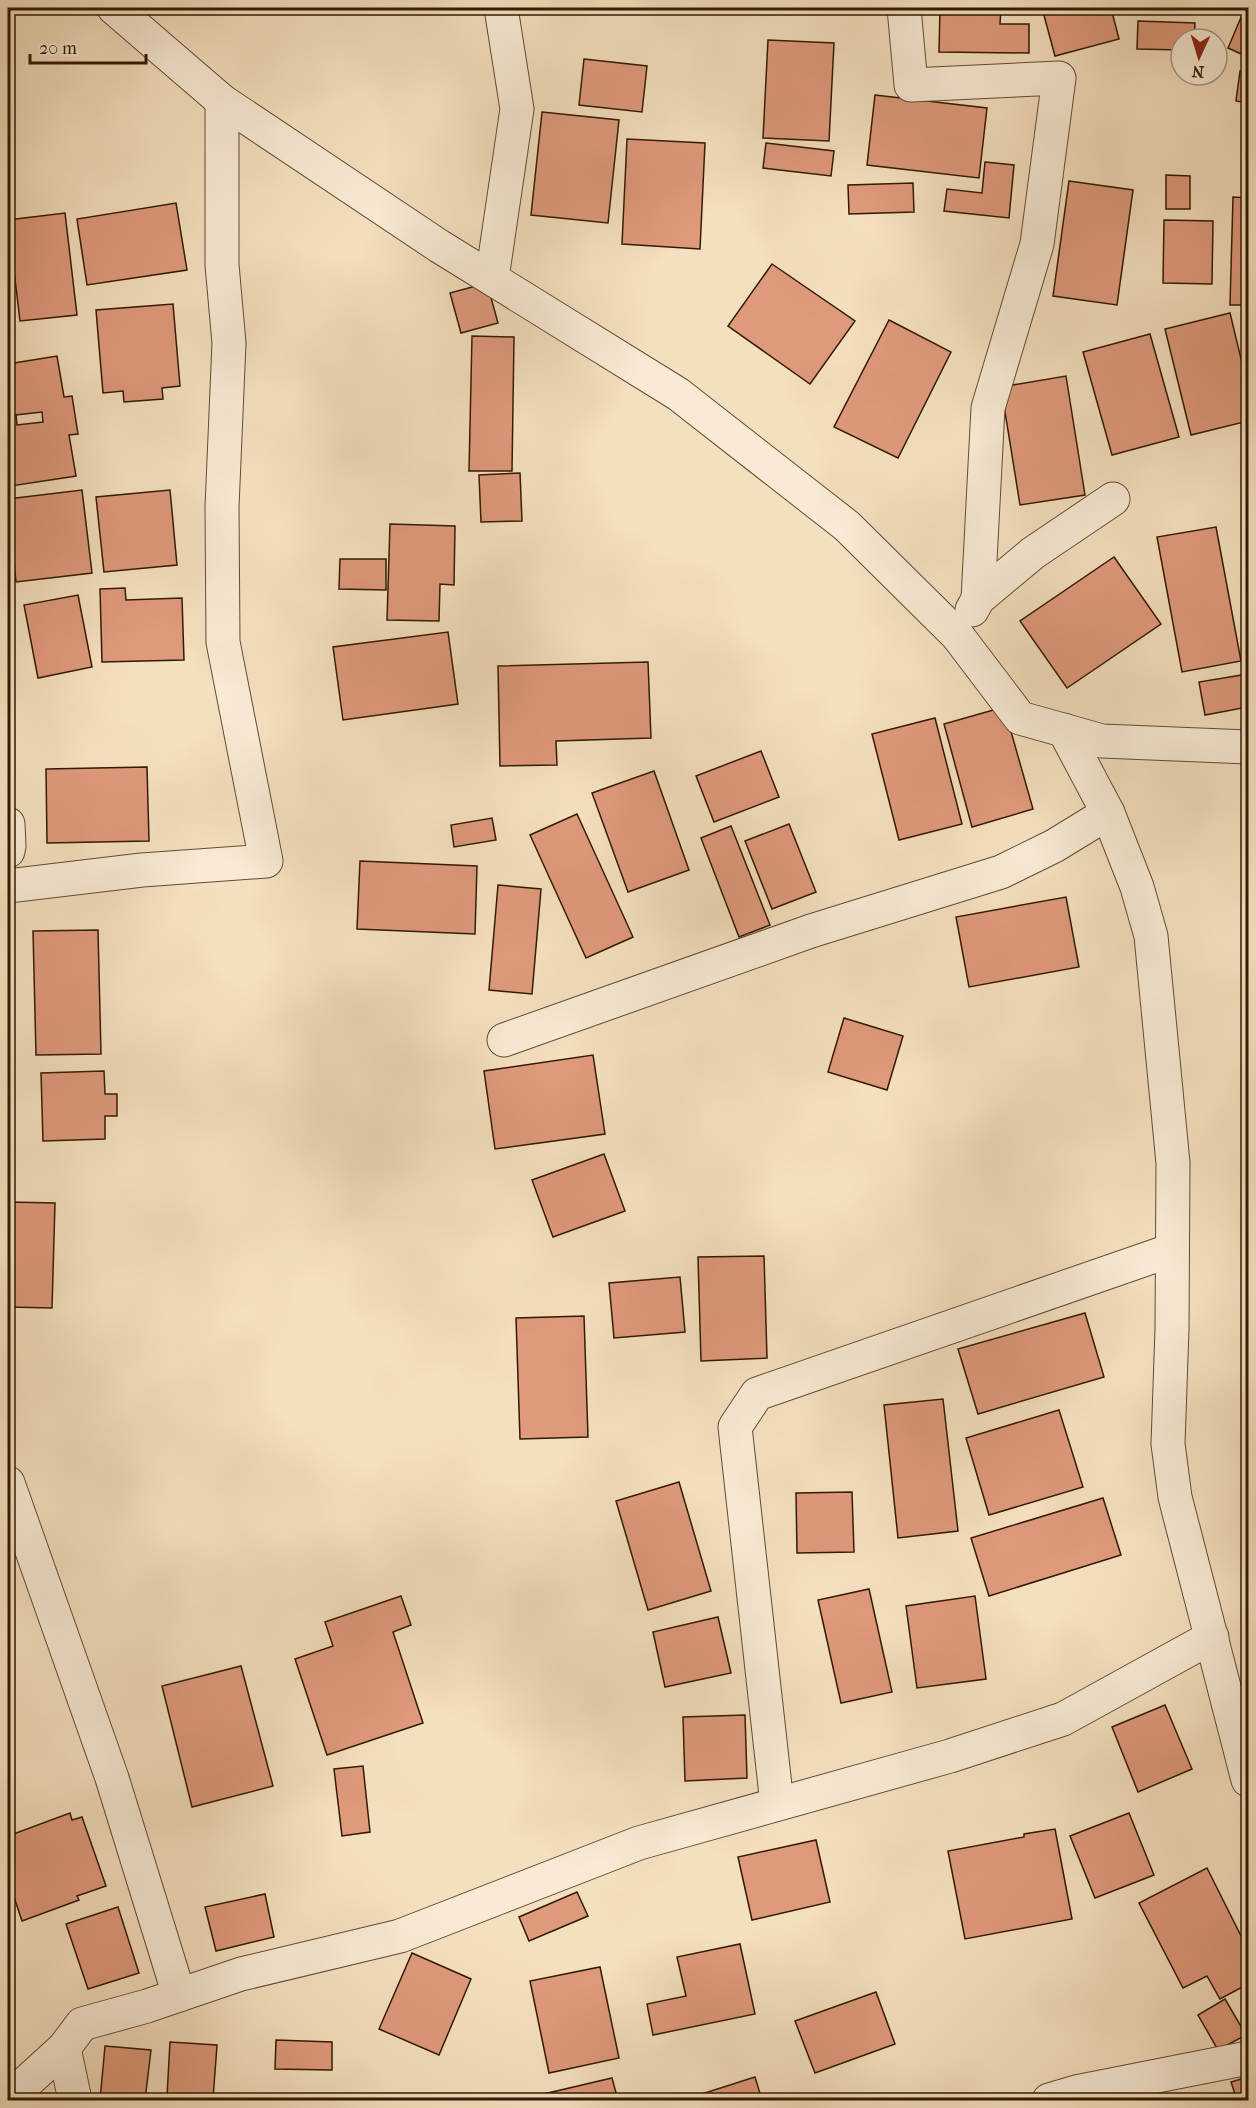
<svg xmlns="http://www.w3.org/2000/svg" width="1256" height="2108" font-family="'IM FELL French Canon',serif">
  <rect width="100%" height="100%" fill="#f4dfbe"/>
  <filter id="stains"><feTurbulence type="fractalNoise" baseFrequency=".00333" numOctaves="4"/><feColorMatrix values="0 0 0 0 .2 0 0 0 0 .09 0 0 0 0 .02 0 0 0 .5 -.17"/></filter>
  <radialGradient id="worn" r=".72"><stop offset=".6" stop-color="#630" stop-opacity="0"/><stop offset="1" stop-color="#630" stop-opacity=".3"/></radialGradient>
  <!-- building -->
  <g fill="#df997b" stroke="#311a03" stroke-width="1.5" fill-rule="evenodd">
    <polygon points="940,8 1001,8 1000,24 1029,24 1029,53 939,52"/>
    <polygon points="1042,8 1111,8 1119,39 1055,56"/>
    <polygon points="1245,8 1248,8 1248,57 1228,48"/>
    <polygon points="1138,21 1195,23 1194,39 1181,39 1181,50 1137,49"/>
    <polygon points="768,40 834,43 829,141 763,138"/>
    <polygon points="584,59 647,66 642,112 579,105"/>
    <polygon points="1240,71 1248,72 1248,103 1236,101"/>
    <polygon points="875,95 987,108 979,178 867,165"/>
    <polygon points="542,112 619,120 608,223 531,215"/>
    <polygon points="627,139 705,143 700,249 622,244"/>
    <polygon points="766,143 834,151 831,176 763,168"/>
    <polygon points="985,162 1014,165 1009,218 944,211 947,189 982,193"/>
    <polygon points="1166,175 1190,176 1190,209 1166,209"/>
    <polygon points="1069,181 1133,190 1117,305 1053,296"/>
    <polygon points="913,183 914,212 849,214 848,185"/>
    <polygon points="1233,197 1248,198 1248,305 1230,305"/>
    <polygon points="176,203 187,270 87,285 77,219"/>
    <polygon points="65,213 77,315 20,321 8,220"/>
    <polygon points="1164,220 1213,221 1212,284 1163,283"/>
    <polygon points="772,264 855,321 810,384 728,326"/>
    <polygon points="487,283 498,323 461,333 450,293"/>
    <polygon points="173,304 180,386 162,388 163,399 124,402 123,391 103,393 96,310"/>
    <polygon points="1230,313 1248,388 1248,421 1191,435 1165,329"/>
    <polygon points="889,320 951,352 898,458 834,427"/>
    <polygon points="1150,334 1179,437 1112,455 1083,352"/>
    <polygon points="472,336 514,337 512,471 469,471"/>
    <path d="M57 356 64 397 72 396 78 434 69 435 76 476 11 486 8 467V364ZM42 412 43 422 17 425 16 415Z"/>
    <polygon points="1066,376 1085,495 1020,505 1001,387"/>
    <polygon points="520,473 522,521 481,522 479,475"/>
    <polygon points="82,490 92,573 16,582 8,499"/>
    <polygon points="170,490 177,565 104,572 96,497"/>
    <polygon points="390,524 455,526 454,585 440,584 439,621 387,620"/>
    <polygon points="1216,527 1241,661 1182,672 1157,537"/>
    <polygon points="1114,557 1161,624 1067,688 1020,621"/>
    <polygon points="340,559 386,559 386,590 339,589"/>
    <polygon points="125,588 126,600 182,598 184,660 102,662 100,589"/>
    <polygon points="78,595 92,667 38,678 24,605"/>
    <polygon points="448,632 458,704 343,720 333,647"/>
    <polygon points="648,662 651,738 556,741 557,765 500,766 498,666"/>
    <polygon points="1248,674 1248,707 1205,715 1199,682"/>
    <polygon points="1004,707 1033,809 972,827 944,724"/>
    <polygon points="935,718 962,824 899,840 872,734"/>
    <polygon points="761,751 779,797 714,822 696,776"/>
    <polygon points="147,767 149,841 47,843 46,769"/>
    <polygon points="654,771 689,870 628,892 592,793"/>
    <polygon points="577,814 633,937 586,958 530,835"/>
    <polygon points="492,818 496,840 454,847 451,825"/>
    <polygon points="789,824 816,892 772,909 745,841"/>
    <polygon points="731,826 770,925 739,937 701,838"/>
    <polygon points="360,861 477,866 475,934 357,929"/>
    <polygon points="498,885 541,889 532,994 489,990"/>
    <polygon points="1066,897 1079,967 969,987 956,917"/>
    <polygon points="98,930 101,1054 36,1055 33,931"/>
    <polygon points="844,1018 903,1036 887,1090 828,1072"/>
    <polygon points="593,1055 605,1134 495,1149 484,1071"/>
    <polygon points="104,1071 105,1094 117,1094 117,1116 105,1116 105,1139 43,1141 41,1073"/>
    <polygon points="604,1154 625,1211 553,1237 532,1180"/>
    <polygon points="8,1202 55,1203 52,1308 8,1307"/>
    <polygon points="764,1256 767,1358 701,1361 698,1257"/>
    <polygon points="680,1277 685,1332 614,1338 609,1283"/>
    <polygon points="1085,1313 1104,1377 978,1414 958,1349"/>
    <polygon points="584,1316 588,1437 520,1439 516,1318"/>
    <polygon points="943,1399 958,1531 898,1538 884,1405"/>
    <polygon points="1059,1410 1083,1487 989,1515 966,1438"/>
    <polygon points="679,1482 711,1591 648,1610 616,1501"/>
    <polygon points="852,1492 854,1552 797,1553 796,1493"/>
    <polygon points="1103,1498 1121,1555 989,1596 971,1538"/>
    <polygon points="869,1589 892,1692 841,1703 818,1600"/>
    <polygon points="401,1596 411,1625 393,1632 423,1723 327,1755 295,1659 333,1646 325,1622"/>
    <polygon points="975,1596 986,1679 917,1688 906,1606"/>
    <polygon points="718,1617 731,1673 665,1687 653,1632"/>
    <polygon points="241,1666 273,1786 192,1807 162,1686"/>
    <polygon points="1165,1705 1192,1769 1138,1792 1112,1727"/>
    <polygon points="745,1715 747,1778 685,1781 683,1717"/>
    <polygon points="363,1766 370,1832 342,1836 334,1769"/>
    <polygon points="70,1813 72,1820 82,1817 106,1886 77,1896 79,1900 22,1921 8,1879 8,1836"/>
    <polygon points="1129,1813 1154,1875 1095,1898 1070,1836"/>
    <polygon points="1055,1829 1072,1919 965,1939 948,1851 1024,1837 1024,1834"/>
    <polygon points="816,1840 830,1902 752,1920 738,1857"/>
    <polygon points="1207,1868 1248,1950 1248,1984 1220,1999 1207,1976 1183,1988 1139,1903"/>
    <polygon points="577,1892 588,1916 529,1941 519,1917"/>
    <polygon points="265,1894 274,1937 216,1951 205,1907"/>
    <polygon points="118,1907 139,1973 88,1989 66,1924"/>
    <polygon points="740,1944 755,2014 653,2035 647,2004 686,1996 677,1957"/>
    <polygon points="412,1953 471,1979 439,2055 379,2029"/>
    <polygon points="600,1967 619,2058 549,2073 530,1981"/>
    <polygon points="876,1992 895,2044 815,2073 795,2021"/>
    <polygon points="1225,1999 1246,2035 1218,2050 1198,2015"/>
    <polygon points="276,2040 332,2042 332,2070 275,2069"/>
    <polygon points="170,2042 217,2045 213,2099 167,2096"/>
    <polygon points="105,2046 151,2050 145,2100 100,2100"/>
    <polygon points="755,2077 762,2100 683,2100"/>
    <polygon points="1248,2077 1248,2100 1237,2100 1231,2082"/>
    <polygon points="612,2078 618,2100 518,2100"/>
  </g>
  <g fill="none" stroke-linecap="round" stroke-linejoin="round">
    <!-- minor casing -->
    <g stroke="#624b32" stroke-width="35">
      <g id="minor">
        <polyline points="114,8 222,101 439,246 678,394 847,526 957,635 1020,718 1102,741 1248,747"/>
        <polyline points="904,8 911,85 1059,78 1037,244 988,408 978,599"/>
        <polyline points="492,278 517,109 501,8"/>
        <polyline points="972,610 978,599 1033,553 1113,499"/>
        <polyline points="1064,730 1108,813 1137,887 1151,936 1173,1163 1172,1329 1168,1444 1175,1497 1248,1780"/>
        <polyline points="8,824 9,846 8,851"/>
        <polyline points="8,886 142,870 266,861 223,642 222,507 229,343 222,265 222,101"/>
        <polyline points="504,1040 811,931 1001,872 1054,846 1108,813"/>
        <polyline points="8,1483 112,1778 179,1995"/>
        <polyline points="777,1804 735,1427 757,1394 1172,1250"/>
        <polyline points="64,2048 75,2100"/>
        <polyline points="8,2099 64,2048 82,2024 147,2006 241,1974 400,1936 639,1843 950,1756 1063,1719 1212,1637"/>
        <polyline points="1049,2100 1076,2092 1248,2058"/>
      </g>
    </g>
    <!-- minor -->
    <use href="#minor" stroke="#f8ead5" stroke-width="33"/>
  </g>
  <!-- margin -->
  <rect width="1256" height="2108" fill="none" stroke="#f4dfbe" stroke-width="30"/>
  <rect x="9" y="9" width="1238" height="2090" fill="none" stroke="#311a03" stroke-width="3"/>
  <rect x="15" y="15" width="1226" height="2078" fill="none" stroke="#311a03" stroke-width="1.5"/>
  <!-- north arrow -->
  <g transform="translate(1199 57) rotate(184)"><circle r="28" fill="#f8ead5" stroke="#a89781" stroke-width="1.5"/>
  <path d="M0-4.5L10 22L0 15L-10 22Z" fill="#8f2418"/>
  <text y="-9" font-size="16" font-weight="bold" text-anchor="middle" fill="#311a03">N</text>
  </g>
  <!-- scale -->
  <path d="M30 54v9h116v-9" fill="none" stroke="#311a03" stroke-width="3"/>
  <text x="39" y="54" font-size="18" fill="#311a03" stroke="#f8ead5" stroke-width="4.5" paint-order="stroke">20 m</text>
  <rect width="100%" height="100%" filter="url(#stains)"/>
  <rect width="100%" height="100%" fill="url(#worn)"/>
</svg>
